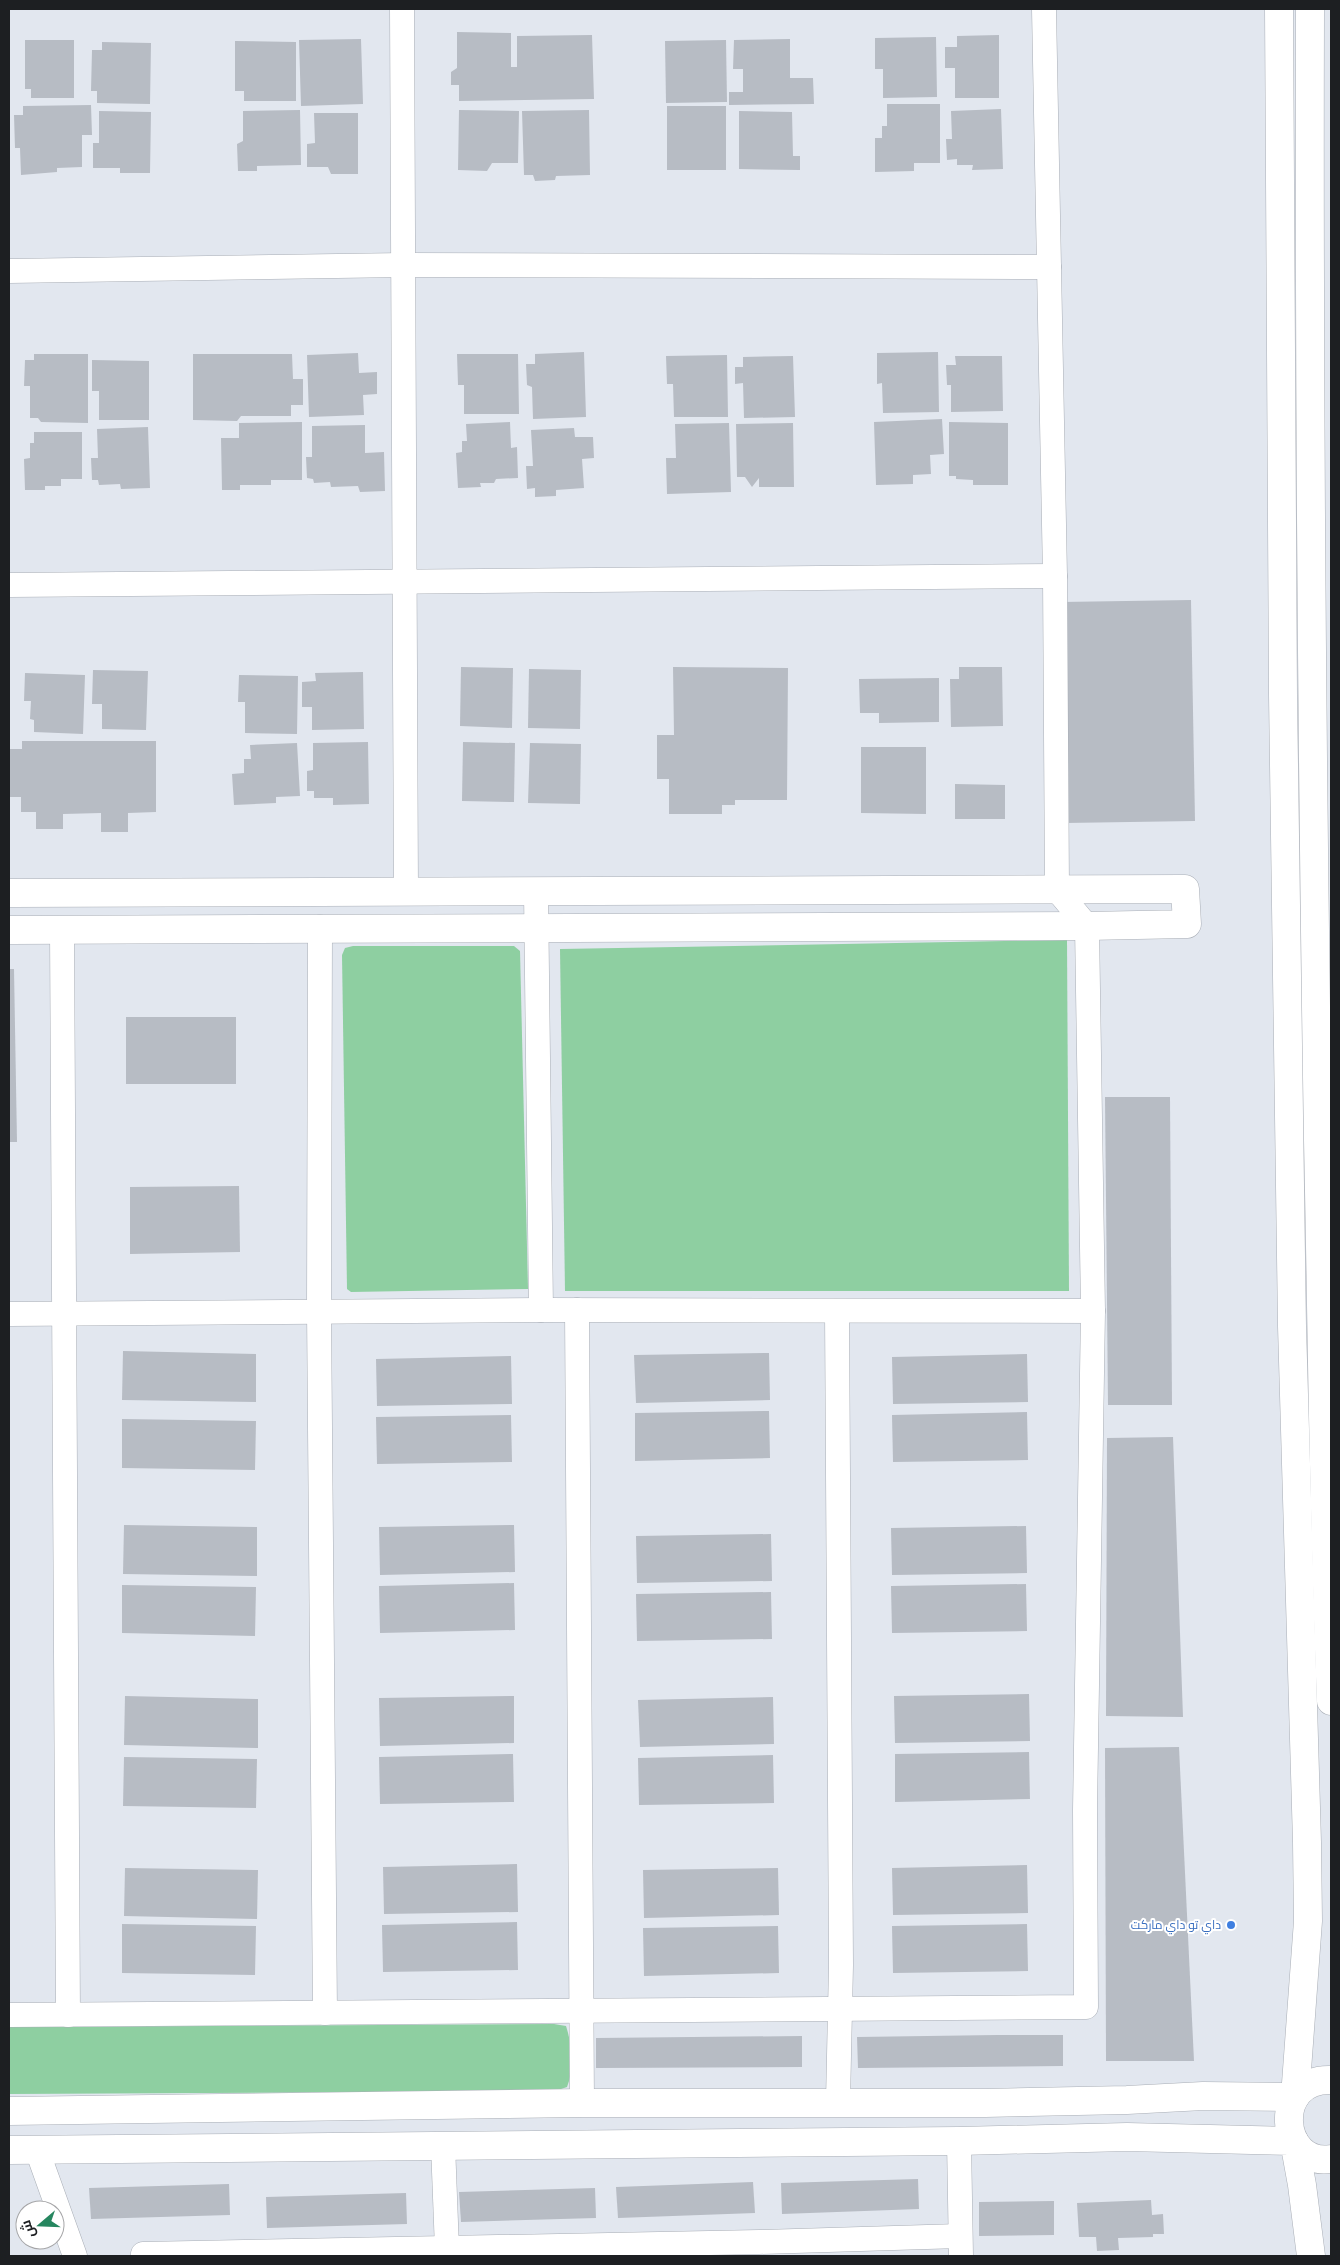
<svg xmlns="http://www.w3.org/2000/svg" width="1340" height="2265" font-family="'Public Sans',Cairo,sans-serif">
  <rect width="100%" height="100%" fill="#e2e7ef"/>
  <!-- green -->
  <g fill="#8ecfa1">
    <polygon points="1067,940 1069,1291 565,1291 560,949"/>
    <polygon points="353,946 514,946 520,951 528,1289 351,1292 347,1289 342,955 345,948"/>
    <path d="M554 2024 566 2026C572 2044 574 2070 567 2087L555 2091 9 2094V2027Z"/>
  </g>
  <!-- building -->
  <g fill="#b7bcc4">
    <polygon points="457,32 511,33 511,67 517,67 517,36 592,35 594,99 459,101 459,85 451,85 451,72 457,68"/>
    <polygon points="999,35 999,98 955,98 955,68 945,68 945,47 957,47 957,36"/>
    <polygon points="936,37 937,97 883,98 883,69 875,69 875,38"/>
    <polygon points="361,39 363,104 301,106 299,40"/>
    <polygon points="790,39 790,78 813,78 814,104 729,105 729,92 743,92 743,69 733,69 734,40"/>
    <polygon points="25,40 74,40 74,98 31,98 31,89 25,89"/>
    <polygon points="726,40 727,102 666,103 665,41"/>
    <polygon points="235,41 296,42 296,101 244,101 244,91 235,91"/>
    <polygon points="102,42 151,43 150,104 97,103 97,91 91,91 92,50 102,50"/>
    <polygon points="887,104 940,104 940,163 914,163 914,171 875,172 875,138 882,138 882,126 887,126"/>
    <polygon points="91,105 92,135 82,135 82,167 57,168 57,172 21,175 20,148 15,148 14,115 23,115 23,106"/>
    <rect x="667" y="106" width="59" height="64"/>
    <polygon points="1001,109 1003,169 972,170 973,165 957,165 957,159 947,160 946,139 952,139 951,111"/>
    <polygon points="300,110 301,165 257,166 257,171 238,171 237,144 243,141 243,111"/>
    <polygon points="459,110 519,111 518,163 492,163 487,171 458,170"/>
    <polygon points="589,110 590,175 556,176 555,180 535,181 533,175 524,175 522,111"/>
    <polygon points="99,111 151,112 150,173 120,173 120,168 93,168 93,143 99,143"/>
    <polygon points="739,111 792,112 793,156 800,156 800,170 739,169"/>
    <polygon points="314,113 358,113 358,174 331,174 328,167 307,167 307,144 315,143"/>
    <polygon points="584,352 586,417 533,419 532,387 527,385 526,364 535,364 535,354"/>
    <polygon points="938,352 939,412 883,413 882,383 877,384 877,353"/>
    <polygon points="358,353 359,373 377,372 377,394 363,395 364,415 309,417 307,355"/>
    <polygon points="34,354 88,354 88,423 41,422 38,418 30,418 30,386 24,386 25,360 34,360"/>
    <polygon points="193,354 292,354 293,379 303,379 303,405 291,405 291,416 241,416 237,421 193,420"/>
    <polygon points="457,354 518,354 519,414 464,414 464,385 458,385"/>
    <polygon points="727,355 728,417 674,417 673,384 667,384 666,356"/>
    <polygon points="793,356 795,417 744,418 743,383 735,384 735,367 743,367 743,357"/>
    <polygon points="955,356 1002,356 1003,411 951,412 951,385 947,385 946,365 956,365"/>
    <polygon points="92,360 149,361 149,420 99,420 99,391 92,391"/>
    <polygon points="942,419 944,454 930,455 931,474 913,475 913,484 876,485 874,422"/>
    <polygon points="302,422 302,480 271,480 271,485 240,485 240,490 222,490 221,438 239,438 239,423"/>
    <polygon points="510,422 511,448 517,447 518,478 496,479 494,483 480,483 481,487 458,488 456,453 462,452 462,441 467,441 466,424"/>
    <polygon points="949,422 1008,423 1008,485 973,485 973,480 956,479 956,476 949,476"/>
    <polygon points="729,423 731,492 667,494 666,458 676,458 675,424"/>
    <polygon points="793,423 794,487 759,487 759,478 752,487 745,477 737,477 736,424"/>
    <polygon points="365,425 365,453 384,452 385,491 360,492 358,486 331,487 330,482 314,483 313,479 307,478 306,457 312,457 312,426"/>
    <polygon points="148,427 150,488 121,489 120,484 99,485 98,480 92,480 91,458 98,458 97,429"/>
    <polygon points="574,428 575,437 593,437 594,458 582,459 584,488 556,490 556,496 535,497 535,488 527,489 526,466 533,466 531,430"/>
    <polygon points="34,432 82,432 82,479 61,479 61,486 45,486 45,490 25,490 24,459 30,458 30,443 34,443"/>
    <polygon points="1191,600 1195,821 1065,823 1061,602"/>
    <polygon points="461,667 513,668 512,728 460,726"/>
    <polygon points="673,667 788,668 787,800 735,800 735,805 722,805 722,814 669,814 669,779 657,779 657,735 674,735"/>
    <polygon points="959,667 1002,667 1003,726 951,727 950,679 959,679"/>
    <polygon points="529,669 581,670 580,729 528,728"/>
    <polygon points="93,670 148,671 146,730 102,729 102,704 92,704"/>
    <polygon points="363,672 364,729 312,730 312,707 302,707 302,682 316,681 315,673"/>
    <polygon points="25,673 85,675 83,734 34,732 34,720 30,719 31,701 24,701"/>
    <polygon points="239,675 298,676 297,734 245,733 245,702 238,702"/>
    <polygon points="939,678 939,722 879,723 879,713 860,713 859,679"/>
    <polygon points="22,741 156,741 156,812 128,813 128,832 101,832 101,813 63,814 63,829 36,829 36,812 21,812 21,797 9,797 9,749 22,749"/>
    <polygon points="368,742 369,804 333,805 333,798 314,798 314,791 307,791 307,771 313,770 313,743"/>
    <polygon points="463,742 515,743 514,802 462,801"/>
    <polygon points="297,743 300,796 276,797 276,803 234,805 232,774 244,773 244,759 251,759 250,745"/>
    <polygon points="530,743 581,744 580,804 528,803"/>
    <polygon points="861,747 926,747 926,814 861,813"/>
    <polygon points="955,784 1005,785 1005,819 955,819"/>
    <polygon points="9,969 14,969 17,1142 9,1142"/>
    <rect x="126" y="1017" width="110" height="67"/>
    <polygon points="1105,1097 1170,1097 1172,1405 1108,1405"/>
    <polygon points="239,1186 240,1252 130,1254 130,1187"/>
    <polygon points="123,1351 256,1354 256,1402 122,1400"/>
    <polygon points="769,1353 770,1400 636,1403 634,1355"/>
    <polygon points="1027,1354 1028,1402 893,1404 892,1357"/>
    <polygon points="511,1356 512,1404 377,1406 376,1359"/>
    <polygon points="769,1411 770,1458 635,1461 635,1413"/>
    <polygon points="1027,1412 1028,1460 893,1462 892,1415"/>
    <polygon points="511,1415 512,1462 377,1464 376,1417"/>
    <polygon points="122,1419 256,1421 255,1470 122,1468"/>
    <polygon points="1173,1437 1183,1717 1106,1716 1107,1438"/>
    <polygon points="124,1525 257,1527 257,1576 123,1574"/>
    <polygon points="514,1525 515,1572 380,1575 379,1527"/>
    <polygon points="1026,1526 1027,1573 892,1575 891,1528"/>
    <polygon points="771,1534 772,1581 637,1583 636,1536"/>
    <polygon points="514,1583 515,1630 380,1633 379,1586"/>
    <polygon points="1026,1584 1027,1631 892,1633 891,1586"/>
    <polygon points="122,1585 256,1587 255,1636 122,1633"/>
    <polygon points="771,1592 772,1639 637,1641 636,1594"/>
    <polygon points="1029,1694 1030,1741 895,1743 894,1696"/>
    <polygon points="125,1696 258,1699 258,1748 124,1745"/>
    <polygon points="514,1696 514,1743 380,1746 379,1698"/>
    <polygon points="773,1697 774,1744 640,1747 638,1700"/>
    <polygon points="1179,1747 1194,2061 1106,2061 1105,1748"/>
    <polygon points="1029,1752 1030,1799 895,1802 895,1754"/>
    <polygon points="513,1754 514,1802 380,1804 379,1757"/>
    <polygon points="773,1755 774,1803 639,1805 638,1758"/>
    <polygon points="124,1757 257,1759 256,1808 123,1806"/>
    <polygon points="517,1864 518,1912 384,1914 383,1867"/>
    <polygon points="1027,1865 1028,1913 893,1915 892,1868"/>
    <polygon points="125,1868 258,1870 257,1919 124,1916"/>
    <polygon points="778,1868 779,1915 644,1918 643,1870"/>
    <polygon points="517,1922 518,1970 383,1972 382,1925"/>
    <polygon points="122,1924 256,1926 255,1975 122,1973"/>
    <polygon points="1027,1924 1028,1971 893,1973 892,1926"/>
    <polygon points="778,1926 779,1973 644,1976 643,1928"/>
    <polygon points="997,2035 1063,2035 1063,2066 858,2068 857,2037"/>
    <polygon points="802,2036 802,2067 596,2068 596,2038"/>
    <polygon points="918,2179 919,2209 782,2214 781,2183"/>
    <polygon points="753,2182 755,2213 618,2218 616,2187"/>
    <polygon points="229,2184 230,2215 91,2219 89,2188"/>
    <polygon points="595,2188 596,2218 461,2222 459,2192"/>
    <polygon points="406,2193 407,2224 267,2228 266,2197"/>
    <polygon points="1151,2200 1152,2215 1163,2214 1164,2234 1153,2234 1153,2237 1118,2238 1119,2250 1097,2251 1096,2237 1079,2237 1077,2203"/>
    <polygon points="1054,2201 1054,2235 979,2236 979,2202"/>
  </g>
  <g fill="none" stroke-linecap="round" stroke-linejoin="round">
    <!-- minor casing -->
    <g stroke="#a9aeb6" stroke-width="25">
      <g id="minor">
        <polyline points="402,9 406,892"/>
        <polyline points="9,271 403,265 1049,267"/>
        <polyline points="9,585 1055,576"/>
        <polyline points="536,891 541,1310"/>
        <polyline points="320,927 319,1310 325,2013"/>
        <polyline points="62,930 68,2015"/>
        <polyline points="577,1310 582,2103"/>
        <polyline points="837,1311 841,1965 838,2101"/>
        <polyline points="9,1314 541,1310 1093,1311"/>
        <polyline points="9,2015 1086,2007 1085,1810 1093,1311 1087,926 1057,890 1055,576 1044,9"/>
        <polyline points="959,2141 961,2256"/>
        <polyline points="443,2145 447,2249"/>
        <polyline points="37,2150 75,2256"/>
        <polyline points="143,2256 143,2254 759,2242 960,2236"/>
      </g>
    </g>
    <!-- tertiary casing -->
    <g stroke="#a9aeb6" stroke-width="29">
      <g id="tertiary">
        <path d="M1310 9C1309 386 1312 763 1318 1140 1322 1327 1323 1514 1331 1701"/>
        <polyline points="9,893 1185,889 1187,924 1087,926 9,930"/>
        <path d="M1331 2080C1271 2078 1279 2167 1331 2159"/>
        <polyline points="9,2111 582,2103 985,2103 1127,2100 1203,2096 1295,2097 1308,1921 1307,1842 1292,1326 1283,695 1279,9"/>
        <polyline points="9,2150 959,2141 1127,2137 1294,2141 1302,2185 1311,2256"/>
      </g>
    </g>
    <!-- minor -->
    <use href="#minor" stroke="#fff" stroke-width="24"/>
    <!-- tertiary -->
    <use href="#tertiary" stroke="#fff" stroke-width="28"/>
  </g>
  <!-- markers -->
  <circle fill="#3f7fe0" stroke="#fff" stroke-width="2" cx="1231" cy="1925" r="5"/>
  <g text-anchor="middle" dominant-baseline="central" stroke-width="4" stroke-linejoin="round" paint-order="stroke">
    <!-- shop labels -->
    <g font-size="12" fill="#366cbe" stroke="#fff" text-anchor="end">
      <text x="1221" y="1925">داي تو داي ماركت</text>
    </g>
  </g>
  <!-- border -->
  <rect width="1340" height="2265" fill="none" stroke="#1d1f22" stroke-width="20"/>
  <!-- north arrow -->
  <g transform="translate(40 2225) rotate(251)"><circle r="24" fill="#ffffff" stroke="#a5a5a7"/>
  <path d="M0-4L9 19L0 12L-9 19Z" fill="#26865f"/>
  <text y="-8" font-size="14" font-weight="bold" text-anchor="middle" fill="#1d1f22">ش</text>
  </g>
</svg>
